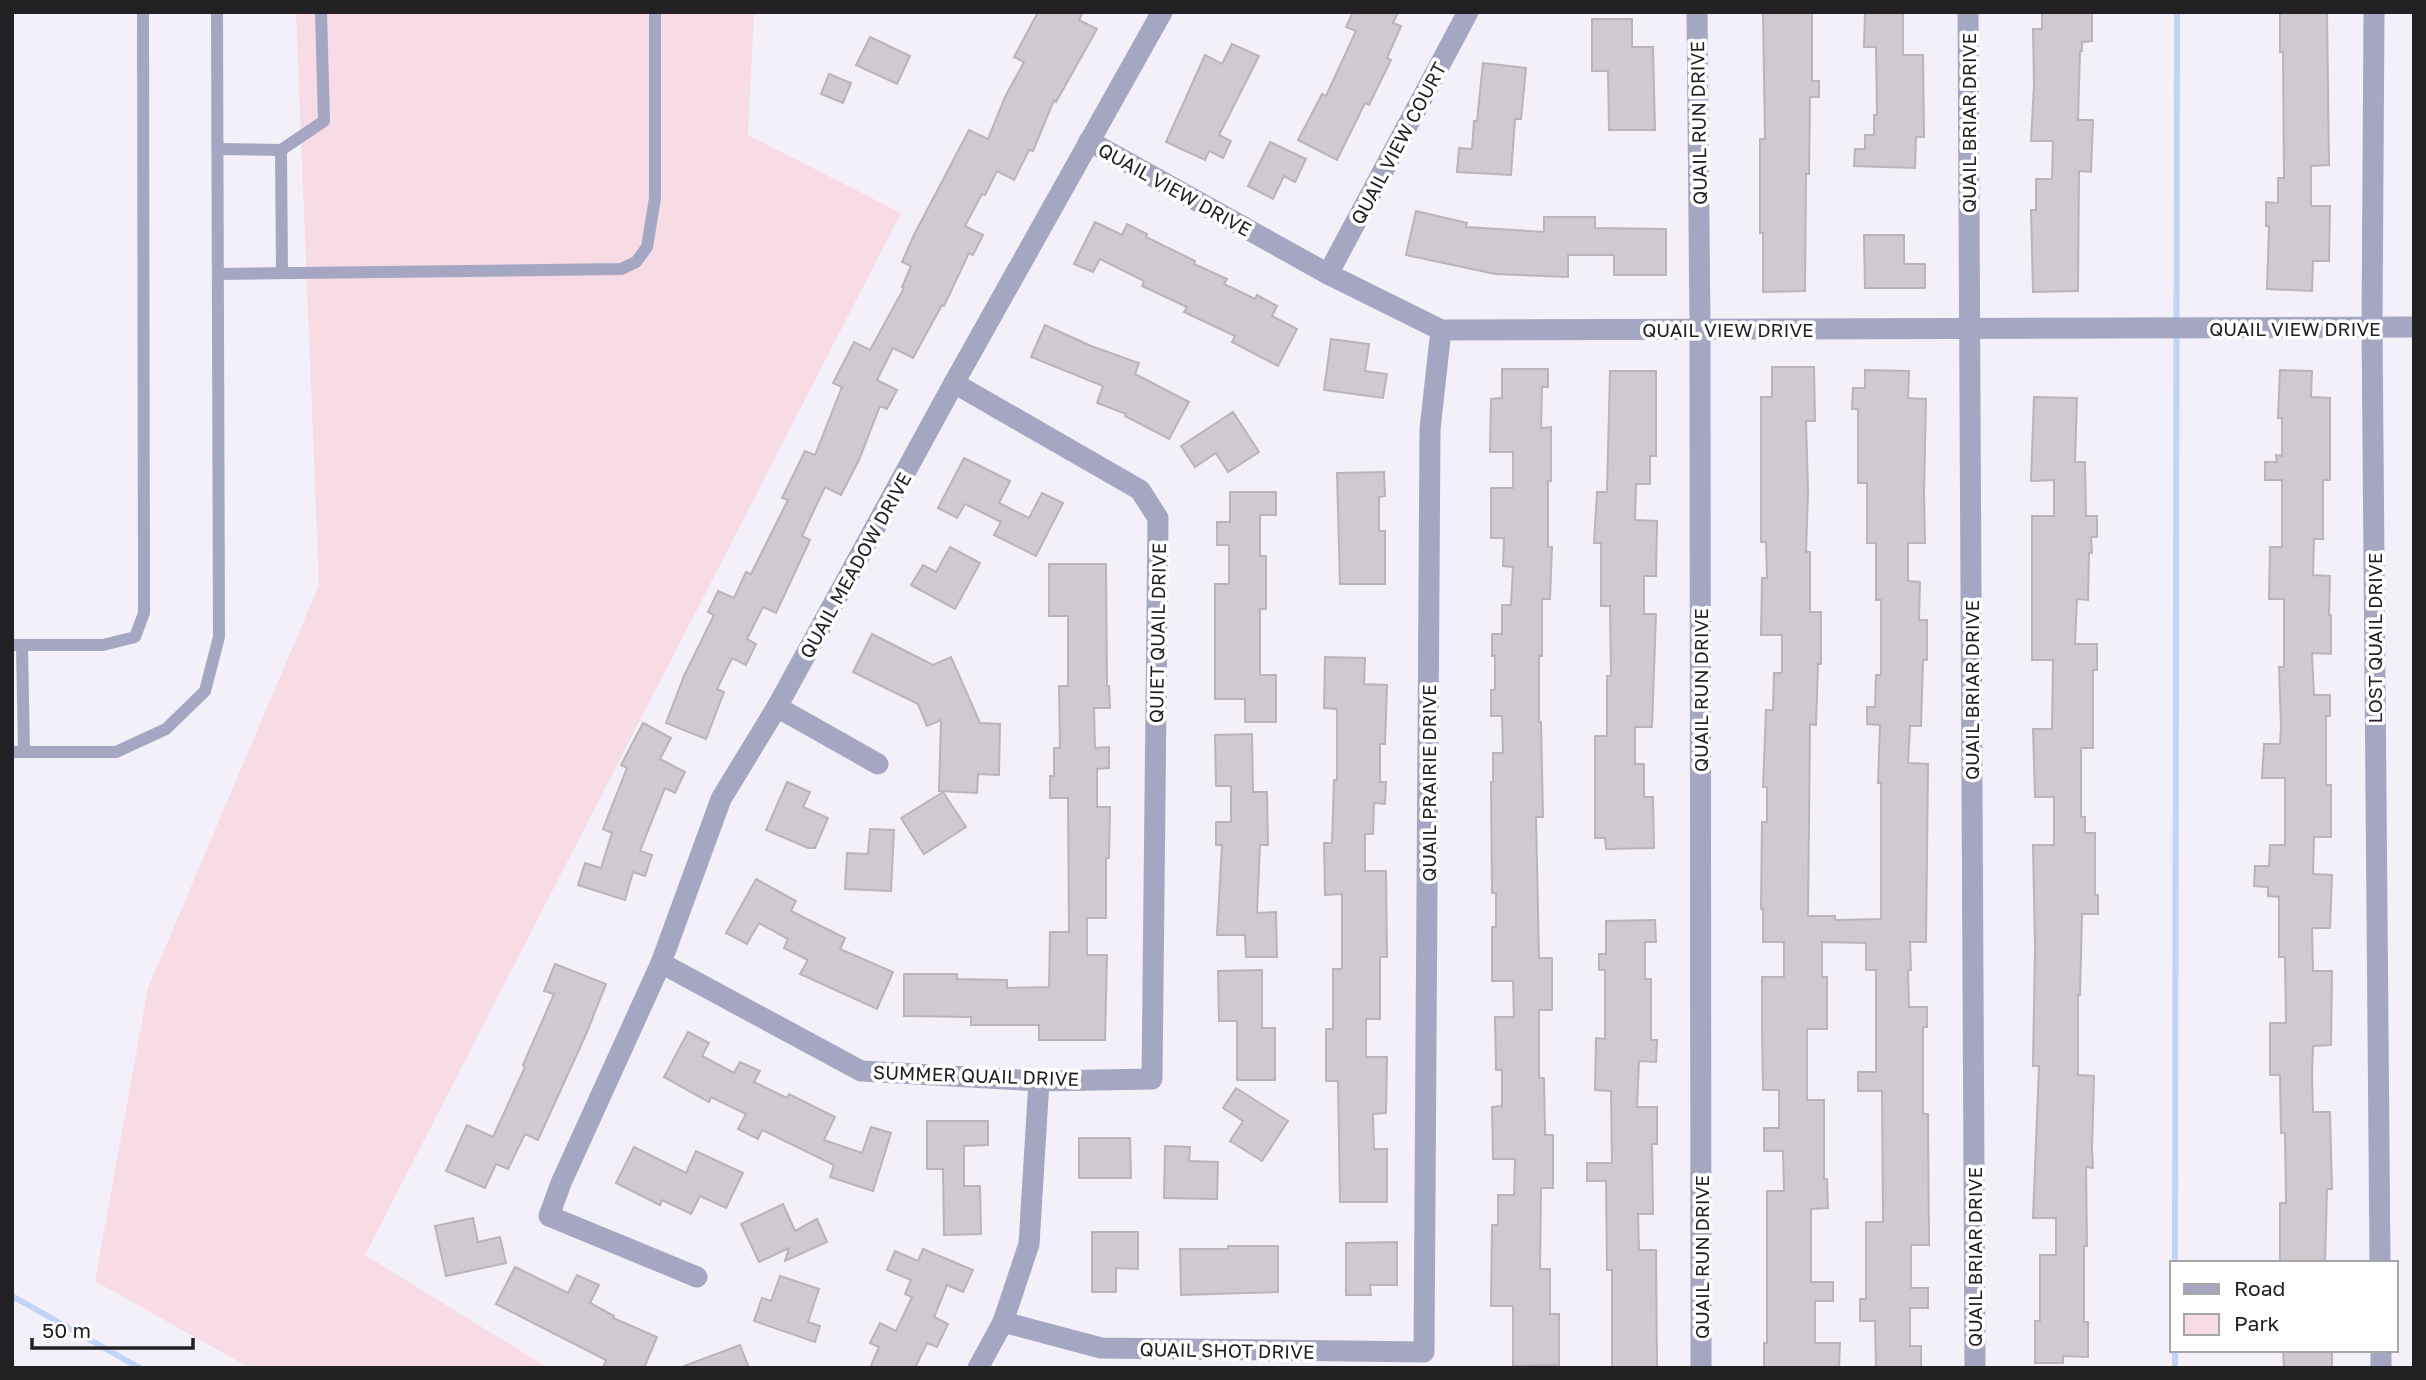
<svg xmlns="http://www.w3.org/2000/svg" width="2426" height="1380" font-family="'Golos Text',sans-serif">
  <rect width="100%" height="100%" fill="#f4f0f9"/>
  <!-- green -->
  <polygon fill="#f7dbe5" points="296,12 754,12 748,135 901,213 365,1255 548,1368 250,1368 95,1281 148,988 319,585"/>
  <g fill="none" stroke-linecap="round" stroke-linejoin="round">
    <!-- stream -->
    <g stroke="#bfd4f6" stroke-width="6">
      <polyline points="2175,1263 2177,12"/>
      <polyline points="12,1296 140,1368"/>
      <polyline points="2175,1368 2175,1350"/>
    </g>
  </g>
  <!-- building -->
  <g fill="#d1c9d0" stroke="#bab3b9" stroke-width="2">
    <polygon points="1038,12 1083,12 1079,20 1097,29 1056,102 1054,100 1033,151 1029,150 1014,180 997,171 985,195 982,194 965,226 983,235 973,255 969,253 944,306 942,305 913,358 893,348 877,380 897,390 887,409 880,406 859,460 841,495 825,487 802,536 810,540 776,613 763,607 747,639 756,644 746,665 732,658 717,689 724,692 706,739 666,723 684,676 714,615 708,612 718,591 734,598 746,572 751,574 788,500 782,498 805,451 815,455 842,387 833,383 854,342 870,350 904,288 902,287 911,266 902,262 914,235 969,130 988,139 1005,97 1024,62 1014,57"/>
    <polygon points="1353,12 1398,12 1393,23 1401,26 1387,58 1391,60 1369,105 1365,103 1337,160 1298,140 1322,94 1326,96 1356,31 1346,27"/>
    <polygon points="1763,12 1812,12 1812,81 1819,81 1819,97 1810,97 1809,174 1806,174 1805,291 1763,292 1763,233 1760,233 1760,139 1765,139"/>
    <polygon points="1865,12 1903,12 1903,55 1923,55 1924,137 1916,137 1915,168 1854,166 1855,149 1865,149 1865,135 1874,135 1874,115 1877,115 1876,47 1864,47"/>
    <polygon points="2042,12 2092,12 2092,41 2082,42 2082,51 2080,51 2078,120 2093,120 2091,172 2079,171 2078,291 2033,292 2031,210 2036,210 2036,179 2052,179 2053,141 2031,141 2034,85 2033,29 2042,29"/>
    <polygon points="2280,12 2327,12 2329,165 2311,166 2311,206 2330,206 2329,261 2313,261 2312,291 2267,289 2269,226 2266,226 2266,202 2278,203 2278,178 2284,178 2283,52 2280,52"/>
    <polygon points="1592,19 1632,19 1632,47 1653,47 1655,130 1609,130 1608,71 1592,71"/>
    <polygon points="870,37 910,56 897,84 856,65"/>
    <polygon points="1232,44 1259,56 1219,135 1231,141 1223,158 1209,151 1205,160 1166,142 1205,55 1222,64"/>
    <polygon points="1483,63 1526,68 1521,119 1515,119 1511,175 1457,172 1459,148 1472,149 1474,121 1477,121"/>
    <polygon points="829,74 851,83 843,103 821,94"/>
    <polygon points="1270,142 1306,159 1295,182 1284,176 1273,199 1248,186"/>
    <polygon points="1416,211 1467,223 1466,227 1544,232 1544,217 1595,217 1595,228 1666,229 1666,275 1614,275 1614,255 1568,255 1568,277 1495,274 1406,255"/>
    <polygon points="1095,222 1122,235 1127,224 1147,234 1146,237 1195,261 1194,264 1227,279 1224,284 1255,299 1257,295 1277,306 1272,316 1297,329 1278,366 1232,342 1235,336 1184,312 1187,307 1142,286 1144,281 1100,259 1093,272 1074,264"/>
    <polygon points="1864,235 1904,235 1904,264 1925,264 1925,288 1865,288"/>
    <polygon points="1045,325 1091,346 1139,363 1135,374 1189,402 1169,439 1125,416 1126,414 1097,403 1103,386 1031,357"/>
    <polygon points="1331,339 1369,344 1365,371 1387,374 1383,398 1324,390"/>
    <polygon points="1772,367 1814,367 1815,421 1806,421 1808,491 1806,552 1810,552 1810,612 1821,612 1821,664 1818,664 1816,725 1810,724 1808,916 1835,916 1835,920 1881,919 1881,783 1878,783 1880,725 1867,724 1867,707 1875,707 1876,675 1881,675 1881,600 1876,600 1876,543 1867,543 1867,483 1858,483 1858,409 1852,409 1853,388 1865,388 1865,370 1909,371 1908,398 1926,399 1924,492 1925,543 1908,543 1908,581 1920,582 1919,620 1927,620 1927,660 1923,660 1921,726 1910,726 1908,763 1928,764 1926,942 1910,942 1911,970 1908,970 1909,1007 1927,1007 1927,1027 1923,1027 1923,1114 1928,1114 1929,1245 1911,1245 1911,1288 1928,1288 1928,1308 1910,1308 1910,1346 1921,1346 1921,1368 1876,1368 1875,1321 1860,1321 1860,1299 1866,1299 1866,1222 1883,1222 1882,1091 1858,1091 1858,1072 1876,1072 1876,970 1866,970 1866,943 1822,942 1822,977 1827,977 1827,1029 1807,1029 1807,1100 1824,1100 1824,1179 1827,1179 1828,1208 1811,1209 1811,1282 1833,1282 1833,1301 1815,1301 1815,1343 1840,1343 1839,1368 1764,1368 1764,1343 1767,1343 1767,1191 1784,1191 1783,1151 1764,1151 1764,1128 1779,1128 1779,1090 1763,1090 1762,1028 1762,977 1784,977 1784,942 1763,942 1763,909 1761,909 1762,822 1767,822 1767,787 1763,787 1766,710 1773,710 1774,673 1782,673 1782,635 1761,635 1762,578 1767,578 1766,542 1761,542 1761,397 1772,397"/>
    <polygon points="1502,369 1548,369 1548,387 1542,387 1541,428 1551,427 1551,481 1548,481 1548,547 1552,547 1550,599 1542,599 1542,656 1539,656 1539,722 1541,722 1543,817 1536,817 1539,958 1552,958 1552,1010 1539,1010 1539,1078 1544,1078 1545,1135 1553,1135 1553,1188 1541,1188 1540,1269 1550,1269 1550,1314 1559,1314 1559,1365 1513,1366 1513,1306 1491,1306 1492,1225 1498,1225 1498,1195 1514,1195 1515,1159 1493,1159 1492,1107 1502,1106 1502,1070 1496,1070 1495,1017 1514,1017 1513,981 1492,981 1492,927 1496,927 1496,893 1492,893 1491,782 1493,782 1493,753 1503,753 1502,716 1491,716 1491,690 1495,690 1495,656 1492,656 1492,634 1502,634 1502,605 1511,605 1513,567 1503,566 1504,538 1491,538 1491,488 1513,488 1513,452 1490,452 1491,399 1502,398"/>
    <polygon points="2280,370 2312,371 2311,397 2330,398 2330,480 2323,480 2323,539 2314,539 2313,575 2330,576 2329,615 2331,615 2331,654 2312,653 2314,695 2330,695 2330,716 2326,716 2326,785 2331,785 2331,837 2314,837 2313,874 2332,875 2330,928 2312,928 2313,971 2332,971 2331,1045 2313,1046 2312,1075 2313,1112 2330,1112 2332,1189 2327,1189 2325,1263 2280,1263 2280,1203 2286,1203 2285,1133 2281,1133 2280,1075 2270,1075 2270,1023 2286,1023 2285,957 2279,957 2279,897 2268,896 2268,887 2254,886 2255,866 2269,866 2270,845 2285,845 2285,778 2262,778 2264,744 2280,744 2281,727 2279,667 2284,667 2284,599 2269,599 2270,547 2282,547 2282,480 2265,480 2265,462 2277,462 2276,455 2282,456 2282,418 2278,418"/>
    <polygon points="1610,371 1656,371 1656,456 1650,456 1650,484 1636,484 1635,520 1657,521 1656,576 1644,576 1644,614 1656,614 1652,727 1635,727 1635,764 1644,764 1644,797 1653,797 1654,848 1606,849 1605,838 1595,838 1595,736 1607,736 1607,676 1611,676 1610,606 1601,606 1601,543 1594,543 1597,492 1607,492"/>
    <polygon points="2034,397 2077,398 2075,462 2085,462 2086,516 2097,516 2097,537 2091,537 2092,553 2089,553 2088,600 2077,599 2075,644 2097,644 2097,670 2093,670 2093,748 2081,748 2081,817 2085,817 2085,833 2095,833 2095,895 2098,895 2098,914 2082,914 2080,995 2078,995 2078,1075 2094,1076 2092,1150 2093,1168 2086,1167 2087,1246 2084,1246 2084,1322 2088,1322 2088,1357 2063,1356 2063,1363 2035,1363 2035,1321 2040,1321 2040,1255 2056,1255 2056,1218 2033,1218 2039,1066 2033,1066 2035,947 2033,845 2054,845 2054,797 2035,797 2033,729 2052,729 2053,660 2032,660 2032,516 2054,516 2054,480 2031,481"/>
    <polygon points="1233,412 1259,452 1228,472 1216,453 1195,467 1181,446"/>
    <polygon points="964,458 1010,481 999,503 1029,518 1042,493 1063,503 1036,556 994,535 1001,522 965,504 957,518 938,508"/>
    <polygon points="1384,472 1385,496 1379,497 1379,531 1385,531 1385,584 1340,584 1337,473"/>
    <polygon points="1230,492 1276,492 1276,515 1260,515 1260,556 1266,556 1266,609 1260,609 1260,675 1276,675 1276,722 1245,722 1245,699 1215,699 1215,584 1229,584 1229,545 1217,545 1217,522 1230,522"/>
    <polygon points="950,547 980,563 955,609 911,585 923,565 936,572"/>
    <polygon points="1049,564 1106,564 1107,686 1109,686 1110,708 1094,708 1095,748 1109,747 1109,768 1097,769 1097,807 1110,807 1109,858 1106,858 1106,918 1087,918 1087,955 1107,955 1105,1040 1039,1040 1039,1025 971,1025 971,1017 904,1016 904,974 957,974 957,979 1007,980 1007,988 1049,987 1050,932 1069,932 1068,798 1050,798 1050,776 1054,776 1054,748 1060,748 1059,686 1068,686 1068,616 1049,616"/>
    <polygon points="872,634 933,665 951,657 980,723 1000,724 999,775 978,774 977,793 939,791 941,720 927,726 918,704 853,672"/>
    <polygon points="1325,657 1365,658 1364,684 1387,685 1385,744 1380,744 1380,782 1386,782 1385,804 1374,803 1373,834 1365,834 1365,871 1386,871 1387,957 1380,957 1380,1019 1366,1019 1366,1057 1387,1057 1386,1113 1373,1114 1374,1149 1387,1149 1387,1202 1340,1202 1338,1081 1326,1081 1326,1029 1333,1029 1333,969 1342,969 1342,894 1325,895 1324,843 1332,843 1334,780 1337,780 1337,709 1324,708"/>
    <polygon points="643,723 671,738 660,759 685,772 675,793 665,788 640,851 652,855 645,876 633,872 625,900 578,885 585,863 601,868 612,833 603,829 627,768 621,765"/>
    <polygon points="1252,734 1253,792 1267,792 1268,845 1260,845 1257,913 1276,912 1277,957 1246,957 1245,935 1217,935 1222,845 1216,845 1216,822 1231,822 1231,786 1216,786 1215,735"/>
    <polygon points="787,782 810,792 803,807 828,818 815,848 808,848 766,830"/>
    <polygon points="943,792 966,827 924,854 901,818"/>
    <polygon points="870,829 894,830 891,891 845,889 847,853 868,854"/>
    <polygon points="756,879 796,901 791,911 845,938 840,949 893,972 877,1009 800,974 808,960 784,948 788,939 759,923 747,944 726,933"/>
    <polygon points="1655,920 1656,942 1645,942 1645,979 1651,979 1651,1040 1657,1040 1656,1062 1639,1061 1637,1107 1657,1107 1657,1144 1652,1144 1653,1214 1638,1214 1639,1250 1656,1250 1657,1368 1612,1368 1612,1270 1607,1270 1606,1181 1587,1181 1587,1163 1612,1163 1611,1091 1595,1090 1596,1038 1605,1039 1605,970 1599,970 1599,954 1606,954 1606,921"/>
    <polygon points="555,964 606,984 587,1032 538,1140 525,1134 508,1169 496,1164 485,1188 446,1171 467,1125 493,1137 525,1067 523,1065 554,994 544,991"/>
    <polygon points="1262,970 1262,1028 1275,1028 1275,1080 1237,1080 1237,1021 1219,1021 1218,971"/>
    <polygon points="688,1032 709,1043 702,1056 734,1073 740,1062 760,1071 754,1082 787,1098 789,1094 835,1117 824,1140 862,1153 871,1127 891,1133 873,1191 830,1177 834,1165 762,1130 758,1139 738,1129 746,1114 711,1097 709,1102 664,1077"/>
    <polygon points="1236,1088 1288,1121 1262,1161 1230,1141 1243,1121 1223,1108"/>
    <polygon points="927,1121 988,1121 988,1145 964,1146 964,1186 980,1186 981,1234 944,1235 943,1169 927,1169"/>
    <polygon points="1079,1138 1130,1138 1131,1178 1079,1178"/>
    <polygon points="1165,1146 1190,1147 1189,1161 1218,1162 1217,1199 1164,1198"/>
    <polygon points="634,1147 686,1173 696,1151 743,1173 726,1208 700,1196 691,1214 662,1200 660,1205 616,1183"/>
    <polygon points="783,1204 795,1231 817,1219 827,1242 785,1261 789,1248 759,1262 741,1224"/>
    <polygon points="473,1218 478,1242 500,1237 506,1263 446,1276 435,1226"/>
    <polygon points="1092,1232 1138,1232 1138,1269 1116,1268 1116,1292 1092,1292"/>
    <polygon points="1397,1242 1397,1285 1370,1285 1371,1295 1346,1295 1346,1243"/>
    <polygon points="1228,1246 1278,1246 1278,1292 1181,1295 1180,1249 1228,1249"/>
    <polygon points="923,1249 973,1270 963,1292 947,1285 934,1317 948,1324 937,1347 927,1343 915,1368 870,1368 879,1347 870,1343 880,1323 896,1331 912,1297 905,1294 911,1280 887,1270 895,1251 918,1261"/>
    <polygon points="515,1267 568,1293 577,1275 599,1285 590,1303 614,1316 613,1318 657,1337 644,1368 603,1368 606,1360 496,1304"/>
    <polygon points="780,1276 819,1289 808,1322 820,1326 815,1342 754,1321 762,1298 771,1301"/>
    <polygon points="740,1345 749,1368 685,1368 684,1366"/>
    <polygon points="2283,1350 2332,1350 2332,1367 2284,1368"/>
  </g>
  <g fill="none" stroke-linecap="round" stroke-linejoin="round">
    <!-- lane -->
    <g stroke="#a5a6c2" stroke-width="12">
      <polyline points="218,149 281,150 282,273"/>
      <polyline points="281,150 324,121 321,12"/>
      <polyline points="218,274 621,269 636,262 647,247 655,198 655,12"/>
      <polyline points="12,645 103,645 135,637 144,613 143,12"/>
      <polyline points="22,645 24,752"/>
      <polyline points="12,752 116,752 166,729 205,691 219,637 217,12"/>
    </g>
    <!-- street -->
    <g stroke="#a5a6c2" stroke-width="21">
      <polyline points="1697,12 1700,328 1701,1368"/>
      <polyline points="1968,12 1975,1368"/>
      <polyline points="2374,12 2372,327 2380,1263"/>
      <polyline points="1089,141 1328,274 1441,330 2414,327"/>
      <polyline points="1328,274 1468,12"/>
      <polyline points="777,707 878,764"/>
      <polyline points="661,963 861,1071 1039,1081 1152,1079 1158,518 1140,490 954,383"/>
      <polyline points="697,1277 549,1216 561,1183 661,963 721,799 777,707 954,383 1162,12"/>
      <polyline points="1003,1322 1101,1348 1424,1352 1430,429 1441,330"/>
      <polyline points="2381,1350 2381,1368"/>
      <polyline points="978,1368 1003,1322 1029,1244 1039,1081"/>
    </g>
  </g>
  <g text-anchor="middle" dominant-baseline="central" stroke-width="7" stroke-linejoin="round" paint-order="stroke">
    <!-- street labels -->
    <g font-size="19" fill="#222023" stroke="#fff">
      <text transform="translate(1698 123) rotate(-91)">QUAIL RUN DRIVE</text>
      <text transform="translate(1968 123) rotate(-90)">QUAIL BRIAR DRIVE</text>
      <text transform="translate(1398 143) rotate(-62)">QUAIL VIEW COURT</text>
      <text transform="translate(1175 189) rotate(29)">QUAIL VIEW DRIVE</text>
      <text x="2295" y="328">QUAIL VIEW DRIVE</text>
      <text x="1728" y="329">QUAIL VIEW DRIVE</text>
      <text transform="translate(855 565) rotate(-61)">QUAIL MEADOW DRIVE</text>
      <text transform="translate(1157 633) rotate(-89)">QUIET QUAIL DRIVE</text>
      <text transform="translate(2374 638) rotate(-90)">LOST QUAIL DRIVE</text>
      <text transform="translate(1700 690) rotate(-90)">QUAIL RUN DRIVE</text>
      <text transform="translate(1971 690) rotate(-90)">QUAIL BRIAR DRIVE</text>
      <text transform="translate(1428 783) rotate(-90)">QUAIL PRAIRIE DRIVE</text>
      <text transform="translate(976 1075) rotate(2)">SUMMER QUAIL DRIVE</text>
      <text transform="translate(1701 1257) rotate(-90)">QUAIL RUN DRIVE</text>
      <text transform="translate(1974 1257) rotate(-90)">QUAIL BRIAR DRIVE</text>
      <text transform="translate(1227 1350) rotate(1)">QUAIL SHOT DRIVE</text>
    </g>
  </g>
  <!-- border -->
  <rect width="2426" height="1380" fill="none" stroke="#222023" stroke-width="28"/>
  <!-- legend -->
  <rect x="2170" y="1261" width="228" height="91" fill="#ffffff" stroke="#a7a6a7" stroke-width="2"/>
  <rect x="2184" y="1284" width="35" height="10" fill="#a5a6c2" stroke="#a7a6a7" stroke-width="2"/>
  <text x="2234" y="1296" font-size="21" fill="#222023">Road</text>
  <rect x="2184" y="1314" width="35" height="21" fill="#f7dbe5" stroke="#a7a6a7" stroke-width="2"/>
  <text x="2234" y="1331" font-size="21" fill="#222023">Park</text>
  <!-- scale -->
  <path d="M32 1338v10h161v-10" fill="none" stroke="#222023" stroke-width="3.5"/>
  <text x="42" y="1338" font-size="21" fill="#222023" stroke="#ffffff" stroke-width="5" paint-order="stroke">50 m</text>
</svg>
